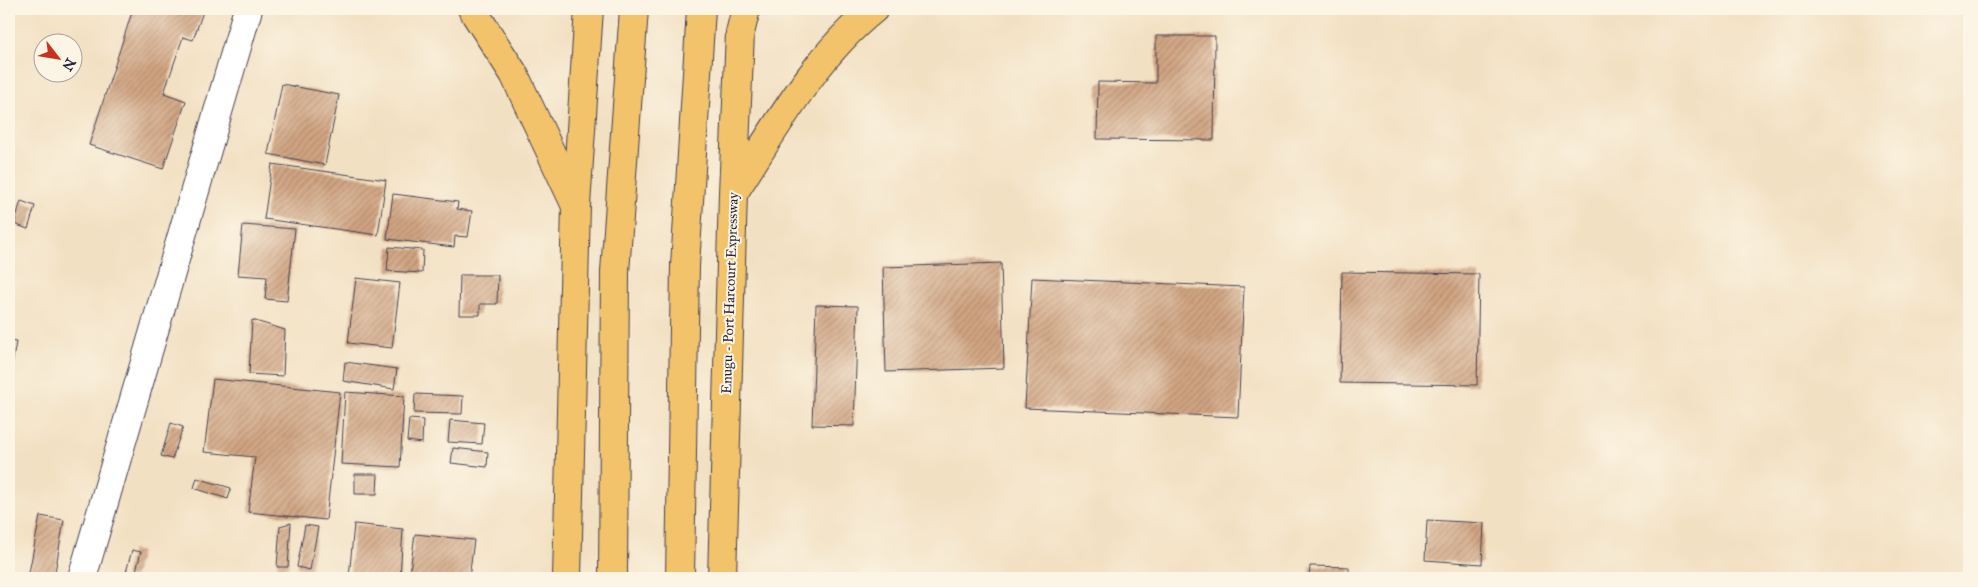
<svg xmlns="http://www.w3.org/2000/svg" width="1978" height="587" font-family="'IM FELL Great Primer',serif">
  <defs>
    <pattern id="building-hatch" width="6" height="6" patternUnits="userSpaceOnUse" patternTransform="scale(1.25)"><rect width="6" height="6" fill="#d1a582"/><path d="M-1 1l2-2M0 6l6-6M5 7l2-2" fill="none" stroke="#a9866c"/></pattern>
  </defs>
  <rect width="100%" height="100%" fill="#fcf5e5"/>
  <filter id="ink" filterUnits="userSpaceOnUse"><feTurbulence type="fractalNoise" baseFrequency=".02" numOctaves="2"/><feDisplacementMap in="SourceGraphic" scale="10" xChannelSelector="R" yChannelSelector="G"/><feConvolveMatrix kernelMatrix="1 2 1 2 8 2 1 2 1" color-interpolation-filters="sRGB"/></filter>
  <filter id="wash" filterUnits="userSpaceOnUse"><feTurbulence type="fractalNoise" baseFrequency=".0096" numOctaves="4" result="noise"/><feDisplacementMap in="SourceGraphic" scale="20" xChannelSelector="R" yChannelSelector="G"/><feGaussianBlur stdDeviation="1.12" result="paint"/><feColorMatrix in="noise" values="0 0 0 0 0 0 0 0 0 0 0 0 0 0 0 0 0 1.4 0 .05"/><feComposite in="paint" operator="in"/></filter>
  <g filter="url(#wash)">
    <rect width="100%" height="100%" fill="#f2e0c2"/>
    <g id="blocks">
      <!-- building -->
      <g fill="url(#building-hatch)">
        <polygon points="133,9 204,9 193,40 183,37 164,93 186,101 163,169 89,145"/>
        <polygon points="1156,36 1215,36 1214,140 1097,139 1098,82 1156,83"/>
        <polygon points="282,84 339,95 325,165 268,154"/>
        <polygon points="272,164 386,180 378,235 264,219"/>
        <polygon points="393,194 458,202 457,209 472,211 468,237 455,236 454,247 387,239"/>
        <polygon points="21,201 35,206 28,229 14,224"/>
        <polygon points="243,225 295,229 287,301 265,299 267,277 238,275"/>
        <polygon points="389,247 423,250 422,273 387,271"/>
        <polygon points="1001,263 1004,368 886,372 883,267"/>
        <polygon points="1342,272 1479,274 1477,385 1340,383"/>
        <polygon points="460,275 498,275 497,304 480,304 480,315 459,315"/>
        <polygon points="356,278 400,283 392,348 348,343"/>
        <polygon points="1032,278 1244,287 1238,417 1025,408"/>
        <polygon points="816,305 858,306 854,426 812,425"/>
        <polygon points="252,320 285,330 283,376 249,374"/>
        <polygon points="9,341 16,342 10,377 9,377"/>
        <polygon points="345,362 397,369 394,389 343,381"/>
        <polygon points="213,379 340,392 326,520 248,512 255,457 204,452"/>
        <polygon points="345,392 404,396 400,467 341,464"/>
        <polygon points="415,394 463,396 462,414 414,413"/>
        <polygon points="409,419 423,420 422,443 407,441"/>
        <polygon points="450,420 484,423 482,444 448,442"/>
        <polygon points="171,423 183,427 172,459 161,456"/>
        <polygon points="453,448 488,452 487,467 451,463"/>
        <polygon points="355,474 378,474 377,494 355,494"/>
        <polygon points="197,478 231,488 228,499 194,488"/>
        <polygon points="40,516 64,520 54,578 28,578"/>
        <polygon points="1427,520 1484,523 1482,564 1425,560"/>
        <polygon points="291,523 288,567 277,567 280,526"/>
        <polygon points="354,524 403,529 400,578 349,578"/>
        <polygon points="305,525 318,527 310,570 297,567"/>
        <polygon points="415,534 474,540 469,578 409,578"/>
        <polygon points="132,550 141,552 134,578 125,576"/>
        <polygon points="1310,566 1349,567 1349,578 1309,578"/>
      </g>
    </g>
  </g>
  <g filter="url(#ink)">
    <use href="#blocks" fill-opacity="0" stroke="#413e4f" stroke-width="1"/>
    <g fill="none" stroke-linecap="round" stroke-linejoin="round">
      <!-- street casing -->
      <g stroke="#413e4f" stroke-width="30">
        <polyline id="street" points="82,578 248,9"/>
      </g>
      <!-- primary casing -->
      <g stroke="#413e4f" stroke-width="30">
        <g id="primary">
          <polyline points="472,9 514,74 575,204"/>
          <path d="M734 192C775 129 815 56 874 9"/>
          <polyline points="567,578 576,205 589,9"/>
          <polyline points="722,578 733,193 740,33 746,9"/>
        </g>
      </g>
      <!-- highway casing -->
      <g stroke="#413e4f" stroke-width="30">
        <g id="highway">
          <polyline points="613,578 615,272 634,9"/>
          <polyline points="680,578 685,266 701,9"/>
        </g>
      </g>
      <!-- street -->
      <use href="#street" stroke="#fff" stroke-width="28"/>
      <!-- primary -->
      <use href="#primary" stroke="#f2c36a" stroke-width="28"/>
      <!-- highway -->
      <use href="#highway" stroke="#f2c36a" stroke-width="28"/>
    </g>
  </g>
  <g text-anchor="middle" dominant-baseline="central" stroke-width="4" stroke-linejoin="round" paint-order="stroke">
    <!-- street labels -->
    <g font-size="14" fill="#22223b" stroke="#fcf5e5">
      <text transform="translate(730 293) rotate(-88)">Enugu - Port Harcourt Expressway</text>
    </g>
  </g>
  <!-- margin -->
  <rect width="1978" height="587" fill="none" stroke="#fcf5e5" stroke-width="30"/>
  <!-- north arrow -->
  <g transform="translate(58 58) rotate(121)"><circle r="24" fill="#fcf5e5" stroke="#a5a1a1"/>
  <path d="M0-4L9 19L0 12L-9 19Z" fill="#c8321e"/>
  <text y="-8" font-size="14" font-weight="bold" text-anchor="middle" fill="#22223b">N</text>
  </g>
</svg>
